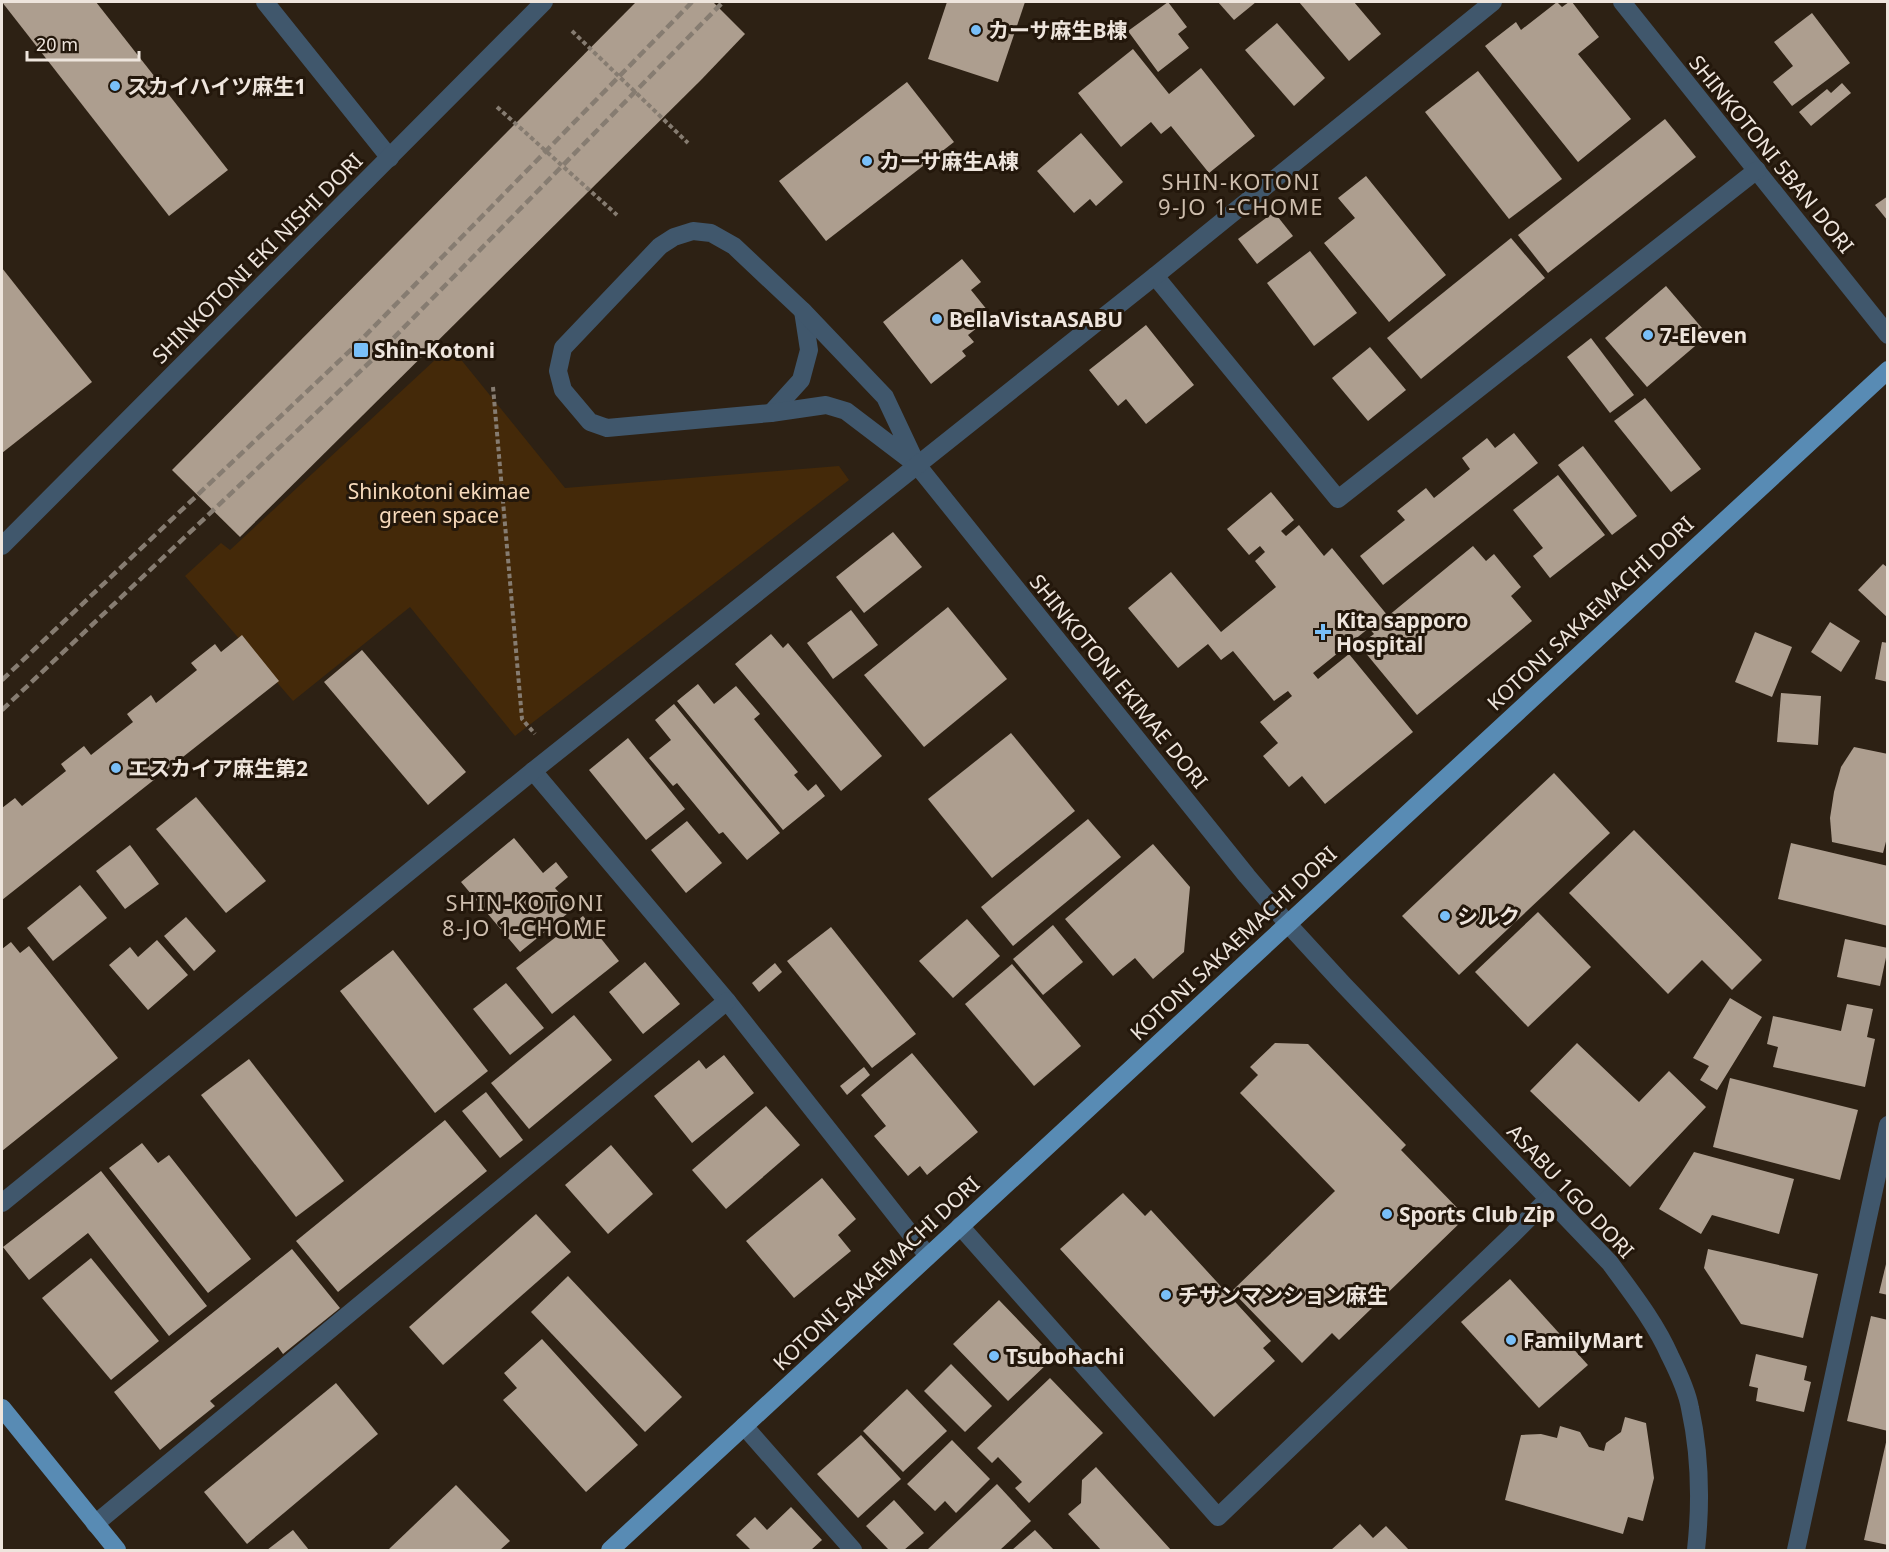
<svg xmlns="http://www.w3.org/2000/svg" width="1889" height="1552" font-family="'Noto Sans','Noto Sans JP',sans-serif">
  <rect width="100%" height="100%" fill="#2d2114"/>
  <!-- green -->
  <polygon fill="#442909" points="450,346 565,488 839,466 849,480 515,736 410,607 293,701 185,576 221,543 230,550"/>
  <!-- building -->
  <g fill="#ad9e8f">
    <polygon points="2,2 96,2 228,170 169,216"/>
    <polygon points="636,2 713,2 745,34 701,80 240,537 172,470"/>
    <polygon points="947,2 1025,2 998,82 928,59"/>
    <polygon points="1168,2 1187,27 1178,34 1189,48 1158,72 1128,31"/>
    <polygon points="1218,2 1256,2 1234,20"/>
    <polygon points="1299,2 1354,2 1381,34 1349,61"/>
    <polygon points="1557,2 1562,7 1569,2 1572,2 1599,37 1578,54 1631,119 1578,162 1485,46 1516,22 1521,30"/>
    <polygon points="1812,13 1850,63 1792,106 1773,82 1793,66 1774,42"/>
    <polygon points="1277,23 1325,78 1294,106 1245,50"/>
    <polygon points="1133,49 1169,94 1201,68 1255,136 1209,173 1171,126 1161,134 1151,122 1121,147 1078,93"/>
    <polygon points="1478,71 1562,179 1509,219 1425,112"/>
    <polygon points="907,82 954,142 826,241 779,181"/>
    <polygon points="1842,83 1851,93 1811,126 1799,112 1827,89 1831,93"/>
    <polygon points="1665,119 1696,157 1548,273 1518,235"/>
    <polygon points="1081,133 1123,182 1096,206 1090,199 1074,213 1037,171"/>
    <polygon points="1366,176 1446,275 1389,322 1324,243 1355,218 1338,198"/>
    <polygon points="1888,196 1888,221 1875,205"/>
    <polygon points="1274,212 1293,236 1257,264 1238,239"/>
    <polygon points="1511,238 1545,278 1421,379 1387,338"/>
    <polygon points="1310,251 1357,313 1314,346 1267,283"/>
    <polygon points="962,259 981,282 971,290 992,316 968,335 974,342 962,351 966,356 931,384 883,322"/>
    <polygon points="2,268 92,382 2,453"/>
    <polygon points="1666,286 1708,335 1647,387 1605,338"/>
    <polygon points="1146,325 1194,385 1146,424 1126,399 1118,406 1089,370"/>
    <polygon points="1591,338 1634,395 1610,413 1567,357"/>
    <polygon points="1370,347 1406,390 1368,421 1332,378"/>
    <polygon points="1645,398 1701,469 1671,492 1614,421"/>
    <polygon points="1514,433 1538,463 1383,585 1360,556 1405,520 1397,511 1426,488 1434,498 1470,469 1462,458 1487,438 1495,448"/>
    <polygon points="1583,446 1637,516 1612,535 1558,465"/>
    <polygon points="1558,475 1605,535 1550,578 1533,556 1543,548 1513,510"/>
    <polygon points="1271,492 1294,520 1281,531 1286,536 1299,525 1324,556 1332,548 1388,616 1473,546 1486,561 1494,554 1521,587 1511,596 1532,621 1417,715 1359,645 1374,634 1369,628 1313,673 1318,679 1349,654 1413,732 1325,804 1302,776 1289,787 1263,756 1278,743 1260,722 1292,696 1288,691 1274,701 1233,651 1221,660 1208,644 1178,668 1128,608 1171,572 1221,632 1276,587 1255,561 1265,552 1260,546 1249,555 1227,529"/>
    <polygon points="893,532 922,567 864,613 836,577"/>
    <polygon points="1883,564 1888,568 1888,618 1858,590"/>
    <polygon points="948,607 1007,679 924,747 864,675"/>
    <polygon points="851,610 878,645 833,679 807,643"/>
    <polygon points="1830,622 1860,641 1841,672 1811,652"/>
    <polygon points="1755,632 1792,647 1772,697 1735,682"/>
    <polygon points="771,634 783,648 788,643 882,756 841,791 735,664"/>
    <polygon points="242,635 279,681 2,900 2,808 15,798 22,806 66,771 61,764 84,746 91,755 133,722 127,714 151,695 156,703 197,670 191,663 215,644 221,652"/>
    <polygon points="1882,642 1888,643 1888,682 1875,679"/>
    <polygon points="362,650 466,772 428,805 324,682"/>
    <polygon points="698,684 714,704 736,686 760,714 754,719 798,772 794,775 808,791 816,784 825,796 783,830 677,701"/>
    <polygon points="1781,693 1821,696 1818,745 1777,742"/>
    <polygon points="674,704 780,833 747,860 723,832 719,834 677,783 673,786 649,758 671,740 655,720"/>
    <polygon points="1011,733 1075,811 992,878 928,799"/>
    <polygon points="628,738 685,809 646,840 589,770"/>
    <polygon points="1854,747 1888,754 1888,834 1883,853 1832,842 1830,818 1834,792 1841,767"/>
    <polygon points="1554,773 1610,833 1459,975 1402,916"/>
    <polygon points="196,797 266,881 226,913 156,829"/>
    <polygon points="1088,819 1121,857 1013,946 981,907"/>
    <polygon points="687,821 722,863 686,893 651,850"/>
    <polygon points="1634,830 1762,960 1732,990 1702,960 1668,994 1569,893"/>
    <polygon points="514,838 543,873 556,862 568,877 555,888 573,909 520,952 461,882"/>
    <polygon points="1791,843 1888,866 1888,926 1778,899"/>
    <polygon points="1153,844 1190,887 1184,952 1153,979 1135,958 1113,976 1065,919"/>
    <polygon points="130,845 159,884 125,909 96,871"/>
    <polygon points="80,885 107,918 53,961 27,928"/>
    <polygon points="1538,912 1591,967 1528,1027 1475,972"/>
    <polygon points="583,916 619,961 552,1014 516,968"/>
    <polygon points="186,917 216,951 194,971 164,936"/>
    <polygon points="967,919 1000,956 953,998 919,961"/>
    <polygon points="1053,925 1083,962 1043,995 1013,959"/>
    <polygon points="831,927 916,1034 872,1068 787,961"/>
    <polygon points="1845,939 1888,948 1880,986 1837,977"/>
    <polygon points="157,940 188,975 148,1010 109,965 130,947 138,957"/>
    <polygon points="11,942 20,953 29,946 118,1058 2,1151 2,949"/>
    <polygon points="393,950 488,1071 435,1113 340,991"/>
    <polygon points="645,962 680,1004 643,1034 609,992"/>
    <polygon points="775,963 782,972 759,992 752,983"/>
    <polygon points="1012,964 1081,1046 1034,1086 965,1004"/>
    <polygon points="506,983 544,1028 510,1055 473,1009"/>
    <polygon points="1730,998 1762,1017 1717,1090 1700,1080 1709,1066 1693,1058"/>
    <polygon points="1847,1004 1873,1009 1867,1037 1875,1039 1865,1087 1773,1067 1778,1047 1767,1044 1773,1016 1841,1031"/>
    <polygon points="574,1015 612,1060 529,1129 491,1083"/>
    <polygon points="1275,1043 1308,1044 1406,1145 1401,1150 1466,1217 1339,1340 1332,1333 1302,1363 1232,1291 1335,1191 1240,1093 1258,1075 1250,1067"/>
    <polygon points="1577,1043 1639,1102 1669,1071 1706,1107 1630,1187 1530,1091"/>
    <polygon points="912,1053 978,1132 927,1175 920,1166 908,1176 874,1136 886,1126 861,1095"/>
    <polygon points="724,1055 754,1093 692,1143 654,1096 699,1060 706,1069"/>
    <polygon points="249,1059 344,1181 296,1217 201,1095"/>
    <polygon points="864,1067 870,1075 847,1095 840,1086"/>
    <polygon points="1730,1078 1858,1110 1840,1180 1713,1147"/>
    <polygon points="486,1092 523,1140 500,1158 462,1111"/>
    <polygon points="766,1106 800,1145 726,1209 692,1170"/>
    <polygon points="445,1120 487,1171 338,1292 296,1241"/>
    <polygon points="142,1143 158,1163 169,1155 251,1259 208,1293 109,1168"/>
    <polygon points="611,1145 653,1194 608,1234 565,1185"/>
    <polygon points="1694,1152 1794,1179 1779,1234 1712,1215 1701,1234 1659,1209"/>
    <polygon points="101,1171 207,1306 169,1336 88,1233 29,1280 3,1247"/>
    <polygon points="822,1178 856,1219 838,1235 851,1251 794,1298 746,1241"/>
    <polygon points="1123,1193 1145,1216 1151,1210 1271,1341 1263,1348 1275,1361 1214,1417 1060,1249"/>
    <polygon points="536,1214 571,1252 443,1365 409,1327"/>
    <polygon points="292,1249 340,1308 283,1354 278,1347 210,1401 215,1406 160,1450 114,1392"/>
    <polygon points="1708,1249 1818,1274 1803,1338 1741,1324 1704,1268"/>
    <polygon points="91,1258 159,1341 111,1380 42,1298"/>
    <polygon points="1887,1260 1888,1260 1888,1295 1879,1293"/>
    <polygon points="568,1276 682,1397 645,1432 531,1312"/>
    <polygon points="1510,1279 1588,1365 1539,1408 1461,1322"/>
    <polygon points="999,1300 1043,1346 1038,1350 1049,1362 1008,1401 953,1344"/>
    <polygon points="1871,1316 1888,1320 1888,1431 1847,1421"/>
    <polygon points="542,1339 638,1445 586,1492 503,1400 517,1388 504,1373"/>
    <polygon points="1756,1354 1807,1366 1804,1380 1811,1382 1804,1412 1756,1401 1758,1388 1749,1386"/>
    <polygon points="951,1364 992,1406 965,1432 924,1391"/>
    <polygon points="1050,1378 1103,1433 1029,1503 1015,1488 1022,1482 998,1457 992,1463 977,1448"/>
    <polygon points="336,1383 378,1434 247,1544 204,1492"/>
    <polygon points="907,1389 947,1431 903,1472 863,1431"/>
    <polygon points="1625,1417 1646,1423 1654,1478 1643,1521 1628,1517 1623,1534 1505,1500 1521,1435 1541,1434 1557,1438 1560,1426 1580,1432 1589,1447 1604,1451 1606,1443 1621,1432"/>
    <polygon points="861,1435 901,1479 858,1518 817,1474"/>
    <polygon points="1887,1438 1888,1438 1888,1545 1864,1540"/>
    <polygon points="952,1440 990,1479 956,1513 945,1501 935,1511 907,1484"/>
    <polygon points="1096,1467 1171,1550 1101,1550 1068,1514 1081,1503 1082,1480"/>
    <polygon points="997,1484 1031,1521 1000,1550 927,1550"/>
    <polygon points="456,1485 510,1541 500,1550 388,1550"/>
    <polygon points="894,1500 924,1533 904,1550 889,1550 866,1526"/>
    <polygon points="791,1507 822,1540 811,1550 751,1550 736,1535 755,1517 767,1530"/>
    <polygon points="1360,1524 1373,1538 1386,1526 1409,1550 1331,1550"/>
    <polygon points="293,1530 309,1550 267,1550"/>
    <polygon points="1035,1530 1054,1550 1012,1550"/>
  </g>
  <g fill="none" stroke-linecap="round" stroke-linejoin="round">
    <!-- path -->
    <g stroke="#867c71" stroke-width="4" stroke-dasharray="4.5 3" stroke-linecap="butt">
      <polyline points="572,31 688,143"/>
      <polyline points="497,107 617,215"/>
      <polyline points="493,387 522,719 535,734"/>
    </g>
    <!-- minor -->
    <g stroke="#40576c" stroke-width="18">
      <polyline points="265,2 390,158"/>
      <polyline points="1622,2 1888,335"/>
      <polyline points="1155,276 1338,499 1757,170"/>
      <polyline points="771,413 801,380 809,350 803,311"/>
      <path d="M917 465 846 411 826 405 771 413 607 428 590 422 563 390 558 371 563 348 660 246 674 237 693 231 711 233 734 246 803 311 885 397 917 465 1247 876 1287 923 1343 984 1610 1263C1631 1292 1655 1322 1670 1356 1678 1372 1687 1391 1690 1408 1700 1454 1701 1504 1696 1550"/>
      <polyline points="2,546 544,2"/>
      <polyline points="533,771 727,1001 928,1256"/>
      <polyline points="2,1203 533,771 1155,276 1493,2"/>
      <polyline points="960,1226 1218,1517 1511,1236 1549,1198"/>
      <polyline points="744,1426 853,1550"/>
      <polyline points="95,1524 727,1001"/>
      <polyline points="1796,1550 1888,1125"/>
    </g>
    <!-- major -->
    <g stroke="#588bb4" stroke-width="18">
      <polyline points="2,1408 117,1550"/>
      <polyline points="610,1550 1888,370"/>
    </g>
    <!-- rail -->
    <g stroke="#867c71" stroke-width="4.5" stroke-dasharray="9 4.5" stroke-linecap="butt">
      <polyline points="2,680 356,345 692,2"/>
      <polyline points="2,710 372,360 723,2"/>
    </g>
  </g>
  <!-- markers -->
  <g fill="#79bff8" stroke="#23170b" stroke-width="2">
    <circle cx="976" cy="30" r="6"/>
    <circle cx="115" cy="86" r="6"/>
    <circle cx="867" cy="161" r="6"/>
    <circle cx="937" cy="319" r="6"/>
    <circle cx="1648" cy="335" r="6"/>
    <rect x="353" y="342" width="16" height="16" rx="3"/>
    <path d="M1320 623h6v6h6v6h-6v6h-6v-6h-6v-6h6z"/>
    <circle cx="116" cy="768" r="6"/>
    <circle cx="1445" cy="916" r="6"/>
    <circle cx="1387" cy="1214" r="6"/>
    <circle cx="1166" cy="1295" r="6"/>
    <circle cx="1511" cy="1340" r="6"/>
    <circle cx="994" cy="1356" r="6"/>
  </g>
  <g text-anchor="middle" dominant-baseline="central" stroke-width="6" stroke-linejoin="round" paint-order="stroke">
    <!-- poi labels -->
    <g font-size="21" font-weight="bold" fill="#eee5dd" stroke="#23170b" text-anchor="start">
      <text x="988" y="30">カーサ麻生B棟</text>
      <text x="127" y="86">スカイハイツ麻生1</text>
      <text x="879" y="161">カーサ麻生A棟</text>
      <text x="949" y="319">BellaVistaASABU</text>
      <text x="1660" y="335">7-Eleven</text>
      <text x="374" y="350">Shin-Kotoni</text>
      <text x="1336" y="620">Kita sapporo<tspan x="1336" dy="24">Hospital</tspan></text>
      <text x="128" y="768">エスカイア麻生第2</text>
      <text x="1457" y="916">シルク</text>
      <text x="1399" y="1214">Sports Club Zip</text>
      <text x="1178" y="1295">チサンマンション麻生</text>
      <text x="1523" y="1340">FamilyMart</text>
      <text x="1006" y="1356">Tsubohachi</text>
    </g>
    <!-- street labels -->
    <g font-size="21" fill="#eee5dd" stroke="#23170b">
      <text transform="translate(1772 154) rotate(51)">SHINKOTONI 5BAN DORI</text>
      <text transform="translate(257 258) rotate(-45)">SHINKOTONI EKI NISHI DORI</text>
      <text transform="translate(1590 613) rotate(-43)">KOTONI SAKAEMACHI DORI</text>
      <text transform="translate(1119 681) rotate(51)">SHINKOTONI EKIMAE DORI</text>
      <text transform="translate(1233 943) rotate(-43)">KOTONI SAKAEMACHI DORI</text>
      <text transform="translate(1571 1191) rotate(47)">ASABU 1GO DORI</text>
      <text transform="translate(876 1273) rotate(-43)">KOTONI SAKAEMACHI DORI</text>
    </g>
    <!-- park labels -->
    <g font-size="21" fill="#f7dabc" stroke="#23170b">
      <text x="439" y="491">Shinkotoni ekimae<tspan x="439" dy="24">green space</tspan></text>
    </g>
    <!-- neighbourhood labels -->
    <g font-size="22" letter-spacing="1.5" fill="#cdbdad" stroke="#23170b">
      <text x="1241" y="181">SHIN-KOTONI<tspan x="1241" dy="25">9-JO 1-CHOME</tspan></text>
      <text x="525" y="902">SHIN-KOTONI<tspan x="525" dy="25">8-JO 1-CHOME</tspan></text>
    </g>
  </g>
  <!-- border -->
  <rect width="1889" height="1552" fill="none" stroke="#eee5dd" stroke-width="6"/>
  <!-- scale -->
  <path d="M27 51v9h112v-9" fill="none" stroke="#eee5dd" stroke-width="3"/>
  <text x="36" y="51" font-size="18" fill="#eee5dd" stroke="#23170b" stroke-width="4.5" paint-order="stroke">20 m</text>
</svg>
